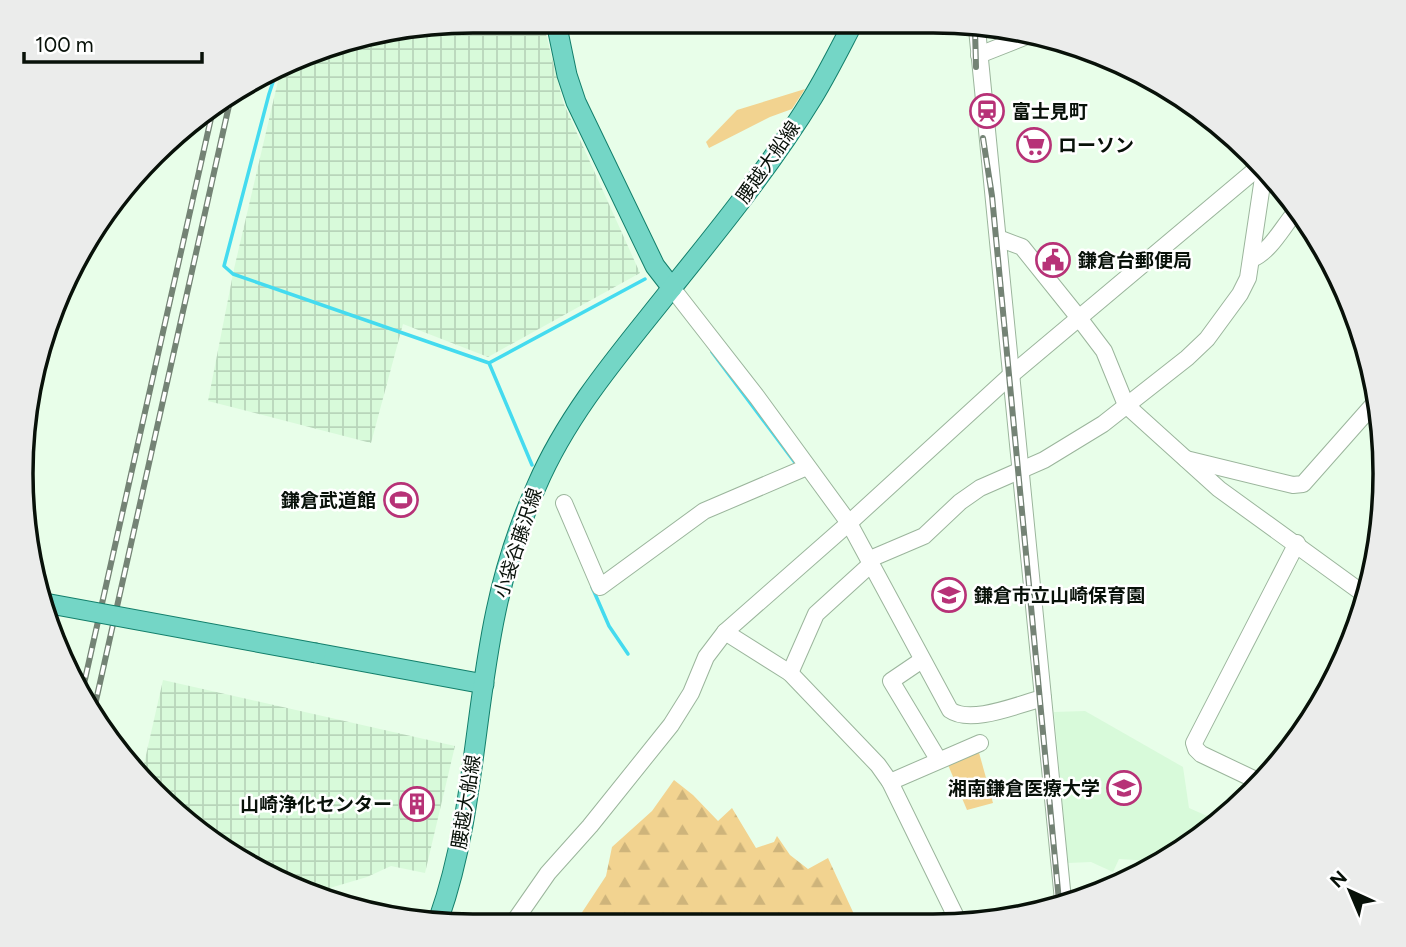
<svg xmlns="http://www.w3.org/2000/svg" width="1406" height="947" font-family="Figtree,'Noto Sans JP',sans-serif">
  <defs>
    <pattern id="industrial-grid" width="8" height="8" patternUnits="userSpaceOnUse" patternTransform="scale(1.75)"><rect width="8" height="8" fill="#d8fada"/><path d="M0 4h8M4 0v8" fill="none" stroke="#b8d5ba"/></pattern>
    <pattern id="forest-firs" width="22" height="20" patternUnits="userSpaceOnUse" patternTransform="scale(1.75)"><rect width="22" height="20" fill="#f2d390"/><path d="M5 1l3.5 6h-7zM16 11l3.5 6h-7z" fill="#ceb47b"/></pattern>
  </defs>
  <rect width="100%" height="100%" fill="#e8fee9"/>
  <!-- built -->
  <polygon fill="#d8fada" points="1085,711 1183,767 1189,808 1214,819 1151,861 1119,859 1113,872 1091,862 1068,863 1054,712"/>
  <!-- industrial -->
  <g fill="url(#industrial-grid)">
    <polygon points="474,21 543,22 563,102 640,273 488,357 403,324 371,443 208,401 234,269 281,68 328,45"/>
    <polygon points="163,680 455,746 425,873 391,866 367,877 313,893 273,879 154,794 141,777"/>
  </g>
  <!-- green -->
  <g fill="#f2d390">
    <polygon points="805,89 792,109 770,117 709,148 706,142 737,110"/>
    <polygon points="978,749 993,803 967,810 946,760"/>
  </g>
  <!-- forest -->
  <polygon fill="url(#forest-firs)" points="674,780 693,795 718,821 732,808 756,848 774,842 777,836 790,855 808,869 828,858 859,925 577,920 606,876 612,847 652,811"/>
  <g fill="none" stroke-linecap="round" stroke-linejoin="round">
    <!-- stream -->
    <g stroke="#44dbef" stroke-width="3.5">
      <polyline points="277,70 269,94 224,266 233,274 489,363 532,465"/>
      <polyline points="712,352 796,464"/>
      <polyline points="489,363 645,279"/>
      <polyline points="592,587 609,626 628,654"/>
    </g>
    <!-- minor casing -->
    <g stroke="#9bb59c" stroke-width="18">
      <g id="minor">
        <polyline points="977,29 1063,900"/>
        <polyline points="979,55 1032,34"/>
        <polyline points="998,238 1022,247 1079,318 1104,351 1126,405 1219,489 1361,592"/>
        <path d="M1252 259C1270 251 1281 230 1293 215"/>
        <path d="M672 288 757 397 849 523 950 710C971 725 1019 704 1043 698"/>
        <polyline points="1186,459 1293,485 1303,484 1372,406"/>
        <polyline points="564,503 600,587 704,511 807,467"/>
        <polyline points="870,559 924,536 960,502 980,488 1044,460 1103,424 1187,358 1207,339 1240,294 1248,278 1264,171"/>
        <polyline points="922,660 891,681 938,759"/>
        <polyline points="790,673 816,614 871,564"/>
        <polyline points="890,782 980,743"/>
        <polyline points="1260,782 1201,754 1196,749 1194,743 1297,543"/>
        <polyline points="516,919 548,873 590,826 671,725 691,693 706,657 725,632"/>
        <polyline points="958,921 890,782 878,765 790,673 725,632 849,523 1011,375 1260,166"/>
      </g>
    </g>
    <!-- major casing -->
    <g stroke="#127f6b" stroke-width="21">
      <g id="major">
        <polyline points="556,22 567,75 576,102 655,266 672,288"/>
        <polyline points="316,653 484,684"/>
        <path d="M439 918C474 819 474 713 496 611 505 568 519 525 537 485 569 411 622 351 671 289 721 227 772 164 813 97 827 74 839 50 851 27"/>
      </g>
    </g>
    <!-- minor -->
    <use href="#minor" stroke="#fff" stroke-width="16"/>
    <!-- major -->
    <use href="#major" stroke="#74d6c6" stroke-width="19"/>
    <!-- rail casing -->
    <g stroke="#748375" stroke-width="6">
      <g id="rail">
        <polyline points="975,29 976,67"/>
        <polyline points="983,138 992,196 1059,901"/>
        <polyline points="81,697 214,105"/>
        <polyline points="93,714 232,92"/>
      </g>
    </g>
    <!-- rail -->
    <use href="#rail" stroke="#fff" stroke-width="3.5" stroke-dasharray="10" stroke-linecap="butt"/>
    <!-- major-bridge casing -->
    <g stroke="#127f6b" stroke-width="21" stroke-linecap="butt">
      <polyline id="major-bridge" points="45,603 316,653"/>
    </g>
    <!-- major-bridge -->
    <use href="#major-bridge" stroke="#74d6c6" stroke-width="19"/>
  </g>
  <!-- icons -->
  <defs>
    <g id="station-ring" transform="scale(1.75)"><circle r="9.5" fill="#fff" stroke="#b73277" stroke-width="1.5"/><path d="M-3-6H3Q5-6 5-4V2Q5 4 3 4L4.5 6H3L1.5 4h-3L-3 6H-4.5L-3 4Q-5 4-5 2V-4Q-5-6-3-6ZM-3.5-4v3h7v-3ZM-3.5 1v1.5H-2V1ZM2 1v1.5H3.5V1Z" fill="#b73277"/></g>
    <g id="supermarket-ring" transform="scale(1.75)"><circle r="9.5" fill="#fff" stroke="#b73277" stroke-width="1.5"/><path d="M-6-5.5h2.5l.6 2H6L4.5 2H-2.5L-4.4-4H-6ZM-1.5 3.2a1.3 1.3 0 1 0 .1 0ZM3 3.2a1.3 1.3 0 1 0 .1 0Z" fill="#b73277"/></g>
    <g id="civic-ring" transform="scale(1.75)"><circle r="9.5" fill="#fff" stroke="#b73277" stroke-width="1.5"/><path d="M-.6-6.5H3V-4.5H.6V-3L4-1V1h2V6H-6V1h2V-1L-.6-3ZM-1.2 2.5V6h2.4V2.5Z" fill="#b73277"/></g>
    <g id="stadium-ring" transform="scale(1.75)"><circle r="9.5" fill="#fff" stroke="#b73277" stroke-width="1.5"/><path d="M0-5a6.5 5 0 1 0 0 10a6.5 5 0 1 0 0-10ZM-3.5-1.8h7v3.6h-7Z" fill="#b73277"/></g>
    <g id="school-ring" transform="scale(1.75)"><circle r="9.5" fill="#fff" stroke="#b73277" stroke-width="1.5"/><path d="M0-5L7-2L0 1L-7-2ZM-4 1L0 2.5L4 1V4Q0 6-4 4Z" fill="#b73277"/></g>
    <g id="university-ring" transform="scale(1.75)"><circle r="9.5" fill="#fff" stroke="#b73277" stroke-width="1.5"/><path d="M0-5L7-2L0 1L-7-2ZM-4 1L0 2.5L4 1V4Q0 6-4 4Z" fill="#b73277"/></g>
    <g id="building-ring" transform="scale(1.75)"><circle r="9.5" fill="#fff" stroke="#b73277" stroke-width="1.5"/><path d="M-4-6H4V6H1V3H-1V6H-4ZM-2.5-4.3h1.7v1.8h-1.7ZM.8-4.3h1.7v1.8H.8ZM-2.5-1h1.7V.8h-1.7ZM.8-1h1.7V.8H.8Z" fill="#b73277"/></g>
  </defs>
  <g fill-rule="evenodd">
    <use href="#station-ring" x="987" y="111"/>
    <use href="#supermarket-ring" x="1034" y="145"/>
    <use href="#civic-ring" x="1053" y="260"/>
    <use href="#stadium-ring" x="401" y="500"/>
    <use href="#school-ring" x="949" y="595"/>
    <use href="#university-ring" x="1124" y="788"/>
    <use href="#building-ring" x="417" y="804"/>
  </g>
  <g text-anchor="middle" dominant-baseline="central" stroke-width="5" stroke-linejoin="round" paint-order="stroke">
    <!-- poi labels -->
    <g font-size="19" font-weight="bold" fill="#081109" stroke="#fff" text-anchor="start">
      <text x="1012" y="111">富士見町</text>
      <text x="1058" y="145">ローソン</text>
      <text x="1078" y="260">鎌倉台郵便局</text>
      <text x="376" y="500" text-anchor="end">鎌倉武道館</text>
      <text x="974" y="595">鎌倉市立山崎保育園</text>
      <text x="1100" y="788" text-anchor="end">湘南鎌倉医療大学</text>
      <text x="392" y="804" text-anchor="end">山崎浄化センター</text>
    </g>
    <!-- street labels -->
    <g font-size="19" fill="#081109" stroke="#fff">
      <text transform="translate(768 162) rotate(-55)">腰越大船線</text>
      <text transform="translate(518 543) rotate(-72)">小袋谷藤沢線</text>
      <text transform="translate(466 802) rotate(-81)">腰越大船線</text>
    </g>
  </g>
  <!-- crop -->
  <path d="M0 0H1406V947H0ZM473 33H933A440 440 0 0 1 1373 473V474A440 440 0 0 1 933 914H473A440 440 0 0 1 33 474V473A440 440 0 0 1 473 33Z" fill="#ebeceb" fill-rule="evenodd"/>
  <path fill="none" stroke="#081109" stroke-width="3.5" d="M473 33H933A440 440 0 0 1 1373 473V474A440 440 0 0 1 933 914H473A440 440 0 0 1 33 474V473A440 440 0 0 1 473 33Z"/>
  <!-- north arrow -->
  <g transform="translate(1350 891) rotate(316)" stroke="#ffffff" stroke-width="5" paint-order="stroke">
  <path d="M0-5L12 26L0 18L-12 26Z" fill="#081109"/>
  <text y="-10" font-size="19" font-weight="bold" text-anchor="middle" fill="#081109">N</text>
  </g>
  <!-- scale -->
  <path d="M24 52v10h178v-10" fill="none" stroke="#081109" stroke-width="3.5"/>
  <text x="35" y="52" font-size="21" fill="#081109" stroke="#ffffff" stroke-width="5" paint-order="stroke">100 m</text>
</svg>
